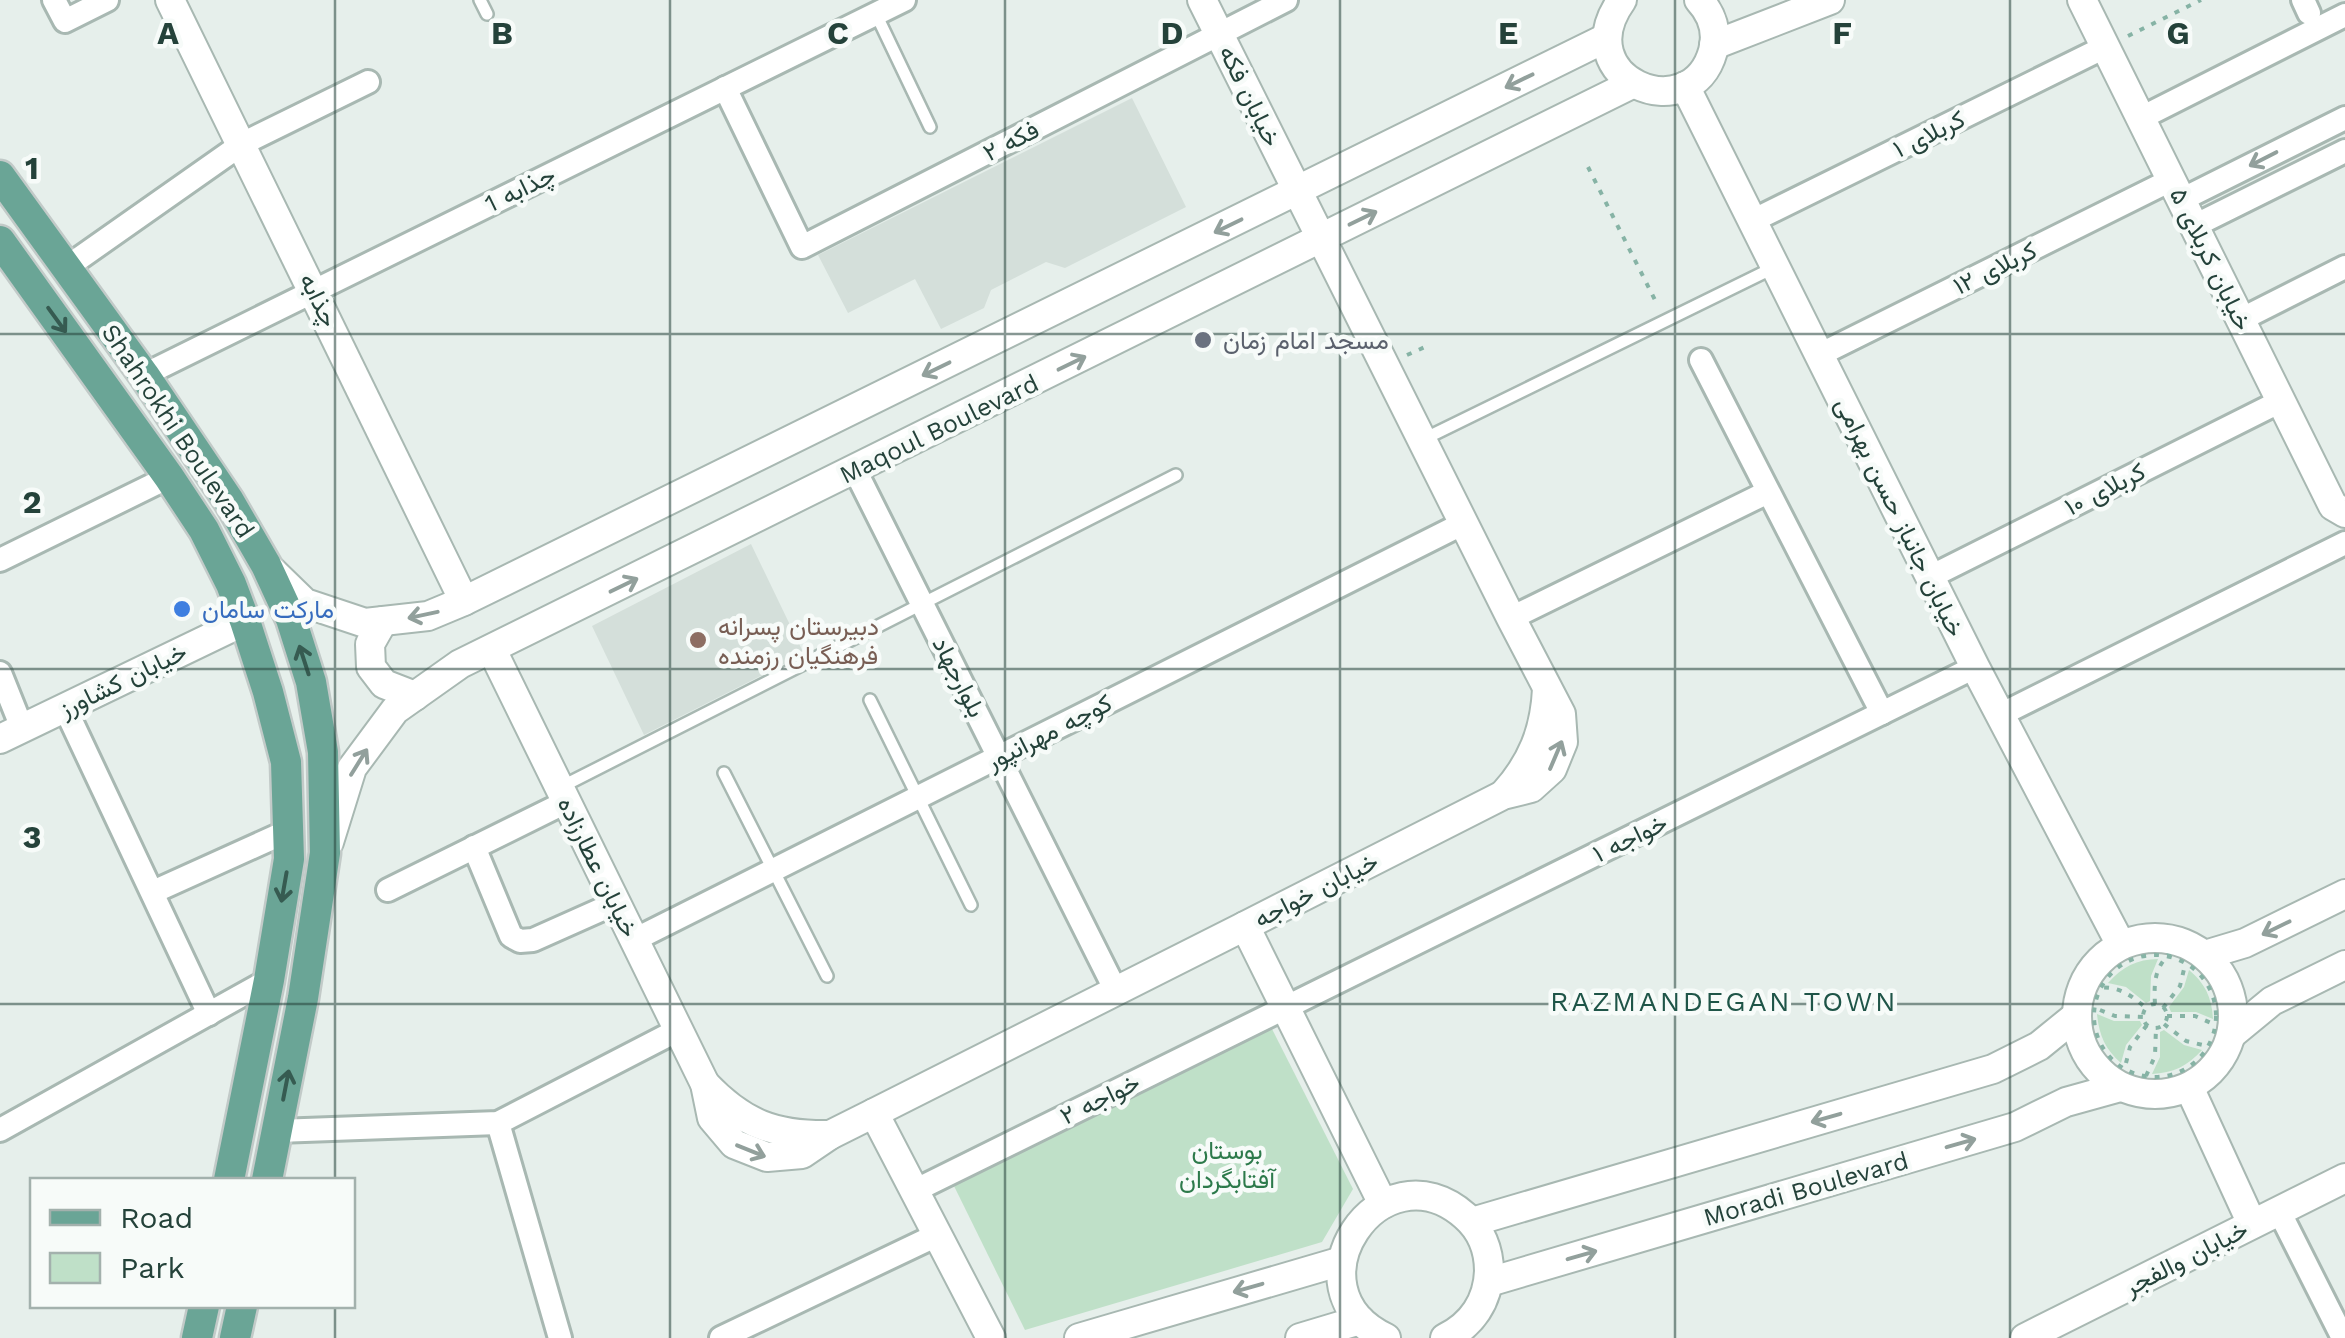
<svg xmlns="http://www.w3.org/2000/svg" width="2345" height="1338" font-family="'Work Sans',Vazirmatn,sans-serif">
  <rect width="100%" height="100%" fill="#e6efeb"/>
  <!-- built -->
  <g fill="#d4dfda">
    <polygon points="1132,98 1186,207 1065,268 1046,262 991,290 984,308 941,329 915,279 848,313 818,255"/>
    <polygon points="751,544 804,654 644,735 592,626"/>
  </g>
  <!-- green -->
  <g fill="#bfe0c8">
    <path d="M2158 959 2151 976 2150 1001 2146 1003 2126 987 2108 983C2122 967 2137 959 2158 959Z"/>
    <path d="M2189 970C2205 983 2212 998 2213 1019L2196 1012H2171L2169 1007 2184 987Z"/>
    <path d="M2097 1014 2114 1021H2140L2142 1025 2126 1045 2121 1063C2105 1049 2099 1035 2097 1014Z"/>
    <polygon points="1271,1027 1353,1189 1322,1242 1025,1330 954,1186"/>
    <path d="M2164 1030 2184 1045 2202 1050C2188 1066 2173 1073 2152 1074L2160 1057V1032Z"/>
  </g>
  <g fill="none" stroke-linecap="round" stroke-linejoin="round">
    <!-- service casing -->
    <g stroke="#a8b8b2" stroke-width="16">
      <g id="service">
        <polyline points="480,0 487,14"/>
        <polyline points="876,14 930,127"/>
        <polyline points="1422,440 1773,268"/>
        <polyline points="870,700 971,905"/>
        <polyline points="724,773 827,976"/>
        <polyline points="559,788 1176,475"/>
      </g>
    </g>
    <!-- minor casing -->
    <g stroke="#a8b8b2" stroke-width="28">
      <g id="minor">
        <polyline points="54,0 65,21 107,0"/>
        <polyline points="2303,0 2309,13"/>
        <polyline points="725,88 802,247 1286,0"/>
        <polyline points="2141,118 2345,15"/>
        <polyline points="2181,200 2345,118"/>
        <polyline points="1752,221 2105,47"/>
        <polyline points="2194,226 2345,151"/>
        <polyline points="67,267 242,144 368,82"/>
        <polyline points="2240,320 2345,267"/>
        <polyline points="1819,355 2171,180"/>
        <polyline points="1701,360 1882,713"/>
        <polyline points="144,375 904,0"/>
        <polyline points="855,470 1116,991"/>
        <polyline points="0,560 169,477"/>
        <polyline points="1930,577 2281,401"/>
        <polyline points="1511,618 1768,492"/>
        <polyline points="0,673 22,728"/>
        <polyline points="65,708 209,1014"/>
        <polyline points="2000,715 2345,543"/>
        <polyline points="474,847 511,936 520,941 533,940 616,903"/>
        <polyline points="388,890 566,802"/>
        <polyline points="153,892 288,831"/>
        <polyline points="634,940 1464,523"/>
        <polyline points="498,1123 560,1338"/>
        <polyline points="0,1130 269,980"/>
        <polyline points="277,1131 498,1123 678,1030"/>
        <polyline points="914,1191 1975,667"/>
        <polyline points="2279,1211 2343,1338"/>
        <polyline points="721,1338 937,1235"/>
      </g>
    </g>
    <!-- tertiary casing -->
    <g stroke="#a8b8b2" stroke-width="32">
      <g id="tertiary">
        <polyline points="170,0 464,601"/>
        <polyline points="1202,0 1511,618 1561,714 1563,742 1552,769 1531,788 1503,795 1245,926 1383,1204"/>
        <path d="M1622 0C1565 79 1691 131 1713 51 1718 32 1712 14 1699 0"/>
        <polyline points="2082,0 2333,506 2345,513"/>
        <polyline points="1714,45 1830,0"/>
        <polyline points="1685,86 1975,667 2121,945"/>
        <polyline points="270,569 305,603 365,623 428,616 464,601 1606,38"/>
        <polyline points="383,621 370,644 371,667 384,684 415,696"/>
        <polyline points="492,650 705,1084 712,1118 734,1144 767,1157 802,1154 830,1135 874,1113 991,1338"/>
        <polyline points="0,739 245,621"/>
        <path d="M1504 794C1532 763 1545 731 1547 689"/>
        <polyline points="329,842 352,768 395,710 460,664 1632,84"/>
        <circle cx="2155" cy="1016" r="78"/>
        <polyline points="2205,955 2245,943 2345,894"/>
        <polyline points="2232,1034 2272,1001 2345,965"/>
        <path d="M705 1084C743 1124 775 1136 830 1135"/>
        <polyline points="2189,1087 2252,1224"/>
        <polyline points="874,1113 1245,926"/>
        <polyline points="1472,1222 1993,1069 2039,1046 2076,1016"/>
        <polyline points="1489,1282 2015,1127 2066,1102 2120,1087"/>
        <polyline points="1079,1338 1342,1261"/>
        <polyline points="1300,1338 1360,1320"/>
        <path d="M1386 1338C1282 1289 1381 1142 1465 1216 1481 1230 1489 1250 1489 1271 1488 1301 1472 1325 1445 1338"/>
        <polyline points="2025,1338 2345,1178"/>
      </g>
    </g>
    <!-- primary casing -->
    <g stroke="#c2cac8" stroke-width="35">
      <g id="primary">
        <polyline points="0,176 144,375 229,501 266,565 291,619 311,682 323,752 325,853 303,998 267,1180"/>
        <polyline points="0,241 169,477 204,530 231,584 245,621 268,692 286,762 289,859 269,980 229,1180"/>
        <polyline points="197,1338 204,1306"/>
        <polyline points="235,1338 242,1306"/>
      </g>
    </g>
    <!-- path -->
    <g stroke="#86b3a5" stroke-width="4" stroke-dasharray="5 8" stroke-linecap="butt">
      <polyline points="2128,36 2201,0"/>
      <polyline points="1588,167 1658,306"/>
      <polyline points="1407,355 1425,347"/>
      <circle cx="2155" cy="1016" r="61"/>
      <path d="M2083 992 2081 990C2112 984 2123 988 2146 1008"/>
      <path d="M2155 1004C2153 973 2158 962 2181 943L2182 946"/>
      <circle cx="2155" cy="1016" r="12"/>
      <polyline points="2163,1008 2180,986 2185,965"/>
      <polyline points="2100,1010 2115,1016 2143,1017"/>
      <polyline points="2167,1016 2195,1016 2211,1023"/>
      <polyline points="2164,1024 2186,1041 2207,1046"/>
      <polyline points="2126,1063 2130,1047 2147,1025"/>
      <polyline points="2146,1076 2155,1056 2156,1028"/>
    </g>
    <!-- service -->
    <use href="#service" stroke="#fff" stroke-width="11"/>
    <!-- minor -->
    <use href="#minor" stroke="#fff" stroke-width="22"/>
    <!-- tertiary -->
    <use href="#tertiary" stroke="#fff" stroke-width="28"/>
    <!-- primary -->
    <use href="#primary" stroke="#6aa596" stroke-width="30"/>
  </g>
  <!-- one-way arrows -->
  <defs><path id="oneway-shaft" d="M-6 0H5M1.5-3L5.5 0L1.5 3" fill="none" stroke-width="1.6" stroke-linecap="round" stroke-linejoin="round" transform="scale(2.5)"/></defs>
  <g stroke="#92a09c">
    <use href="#oneway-shaft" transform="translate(1519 81) rotate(154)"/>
    <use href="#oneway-shaft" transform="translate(2263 159) rotate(153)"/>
    <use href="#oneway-shaft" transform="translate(1363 218) rotate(-26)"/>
    <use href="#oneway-shaft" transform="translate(1228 226) rotate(154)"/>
    <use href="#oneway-shaft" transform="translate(1072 363) rotate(-26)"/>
    <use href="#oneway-shaft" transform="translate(936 369) rotate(154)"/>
    <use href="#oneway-shaft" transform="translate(624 585) rotate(-26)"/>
    <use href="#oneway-shaft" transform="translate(423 615) rotate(168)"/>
    <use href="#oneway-shaft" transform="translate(1556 755) rotate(-67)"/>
    <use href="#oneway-shaft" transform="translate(359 762) rotate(-58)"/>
    <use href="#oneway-shaft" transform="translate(2276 928) rotate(154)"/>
    <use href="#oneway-shaft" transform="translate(1826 1118) rotate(164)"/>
    <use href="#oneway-shaft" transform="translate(1961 1143) rotate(-16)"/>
    <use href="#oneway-shaft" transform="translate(751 1151) rotate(22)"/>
    <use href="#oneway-shaft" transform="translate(1582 1255) rotate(-16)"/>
    <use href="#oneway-shaft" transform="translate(1248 1288) rotate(164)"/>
  </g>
  <g stroke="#365b51">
    <use href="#oneway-shaft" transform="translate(57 320) rotate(54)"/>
    <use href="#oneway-shaft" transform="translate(304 660) rotate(-108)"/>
    <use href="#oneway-shaft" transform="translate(284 887) rotate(100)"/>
    <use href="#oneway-shaft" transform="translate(286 1085) rotate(-79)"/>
  </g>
  <!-- grid -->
  <path fill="none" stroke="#24423a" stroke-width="2.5" stroke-opacity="0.55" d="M335 0V1180M670 0V1338M1005 0V1338M1340 0V1338M1675 0V1338M2010 0V1338M0 334H2345M0 669H2345M0 1004H2345M335 1306V1338"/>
  <!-- markers -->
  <circle fill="#6b7280" stroke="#f7fbf9" stroke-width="4" cx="1203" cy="340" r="10"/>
  <circle fill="#3f7fe0" stroke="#f7fbf9" stroke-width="4" cx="182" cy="609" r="10"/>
  <circle fill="#8d6e63" stroke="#f7fbf9" stroke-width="4" cx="698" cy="640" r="10"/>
  <g text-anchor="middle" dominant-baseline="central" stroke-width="9" stroke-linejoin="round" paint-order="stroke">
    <!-- street labels -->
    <g font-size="25" fill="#24423a" stroke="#f7fbf9">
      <text transform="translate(1250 96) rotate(64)">خیابان فکه</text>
      <text transform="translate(1929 134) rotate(-26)">کربلای ۱</text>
      <text transform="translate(1011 141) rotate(-27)">فکه ۲</text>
      <text transform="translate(520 189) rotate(-26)">چذابه 1</text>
      <text transform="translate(2211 259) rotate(64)">خیابان کربلای ۵</text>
      <text transform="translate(1995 268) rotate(-26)">کربلای ۱۲</text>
      <text transform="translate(319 300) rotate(64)">چذابه</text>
      <text transform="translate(939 429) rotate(-26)">Maqoul Boulevard</text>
      <text transform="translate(178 431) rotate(56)">Shahrokhi Boulevard</text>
      <text transform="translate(2105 489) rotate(-27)">کربلای ۱۰</text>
      <text transform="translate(1900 517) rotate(64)">خیابان جانباز حسن بهرامی</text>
      <text transform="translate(959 677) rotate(63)">بلوارجهاد</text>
      <text transform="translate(123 680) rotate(-26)">خیابان کشاورز</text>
      <text transform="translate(1049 732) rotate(-27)">کوچه مهرانپور</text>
      <text transform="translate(1630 838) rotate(-26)">خواجه ۱</text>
      <text transform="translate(598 867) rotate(64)">خیابان عطارزاده</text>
      <text transform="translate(1316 890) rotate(-27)">خیابان خواجه</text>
      <text transform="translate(1100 1099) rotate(-26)">خواجه ۲</text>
      <text transform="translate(1806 1189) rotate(-16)">Moradi Boulevard</text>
      <text transform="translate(2186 1258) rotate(-27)">خیابان والفجر</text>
    </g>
    <!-- worship labels -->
    <g font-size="25" fill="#5b616d" stroke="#f7fbf9" text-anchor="start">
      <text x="1223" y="340">مسجد امام زمان</text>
    </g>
    <!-- shop labels -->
    <g font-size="25" fill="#366cbe" stroke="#f7fbf9" text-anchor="start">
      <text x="202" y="609">مارکت سامان</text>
    </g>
    <!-- education labels -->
    <g font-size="25" fill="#785e54" stroke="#f7fbf9" text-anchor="start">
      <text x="718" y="626">دبیرستان پسرانه<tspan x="718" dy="29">فرهنگیان رزمنده</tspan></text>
    </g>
    <!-- park labels -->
    <g font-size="25" fill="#2d7a4b" stroke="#f7fbf9">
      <text x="1227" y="1150">بوستان<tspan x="1227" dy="29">آفتابگردان</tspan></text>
    </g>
    <!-- neighbourhood labels -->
    <g font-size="28" letter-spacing="2.5" fill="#1f5548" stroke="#f7fbf9">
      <text x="1724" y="1001">RAZMANDEGAN TOWN</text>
    </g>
  </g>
  <g font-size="32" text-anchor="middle" font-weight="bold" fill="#24423a" stroke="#f7fbf9" stroke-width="9" stroke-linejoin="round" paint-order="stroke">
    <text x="168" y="44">A</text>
    <text x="502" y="44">B</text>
    <text x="838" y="44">C</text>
    <text x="1172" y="44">D</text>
    <text x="1508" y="44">E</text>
    <text x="1842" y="44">F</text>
    <text x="2178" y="44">G</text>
    <text x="32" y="179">1</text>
    <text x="32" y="513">2</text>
    <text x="32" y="848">3</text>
  </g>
  <!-- legend -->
  <rect x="30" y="1178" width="325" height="130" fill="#f7fbf9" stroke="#a3b1ad" stroke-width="2.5"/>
  <rect x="50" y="1210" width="50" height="15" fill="#6aa596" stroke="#a3b1ad" stroke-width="2.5"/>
  <text x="120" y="1228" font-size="30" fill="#24423a">Road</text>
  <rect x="50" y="1253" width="50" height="30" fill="#bfe0c8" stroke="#a3b1ad" stroke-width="2.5"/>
  <text x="120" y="1278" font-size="30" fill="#24423a">Park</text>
</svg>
